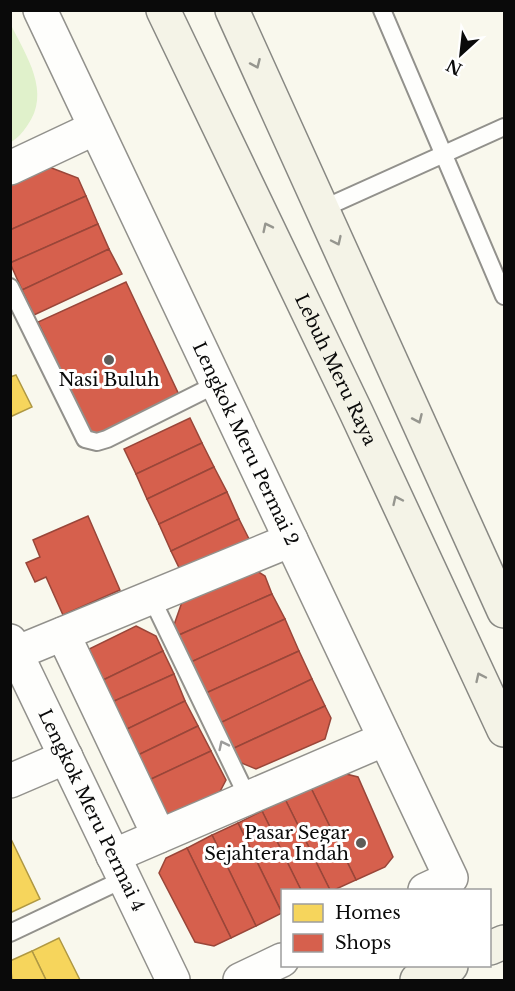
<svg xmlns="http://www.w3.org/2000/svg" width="515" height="991" font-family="'Libre Baskerville',serif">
  <rect width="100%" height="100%" fill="#f9f8ed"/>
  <!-- green -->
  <path fill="#e0f1cb" d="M10 23C26 56 52 92 27 126 22 133 18 138 11 142Z"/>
  <!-- homes -->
  <g fill="#f6d55c" stroke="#af9843" stroke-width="1.5">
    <polygon points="16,375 32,407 10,417 10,377"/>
    <polygon points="10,837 40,899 12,912 10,909"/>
    <polygon points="59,938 80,980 46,980 32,951"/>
    <polygon points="32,951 46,980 12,980 10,961"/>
  </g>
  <!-- shops -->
  <g fill="#d6604d" stroke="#994639" stroke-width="1.5">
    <polygon points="49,167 78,178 86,196 10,230 10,184"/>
    <polygon points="86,196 98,224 10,263 10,230"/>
    <polygon points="98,224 109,249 22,290 10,263"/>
    <polygon points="109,249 122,274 34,315 22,290"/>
    <polygon points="126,282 180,397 92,437 38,322"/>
    <polygon points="190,418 202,443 136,474 124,449"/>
    <polygon points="202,443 214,467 147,499 136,474"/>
    <polygon points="214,467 227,492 159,524 147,499"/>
    <polygon points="227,492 239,519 171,551 159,524"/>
    <polygon points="88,516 120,590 63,615 46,577 35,582 26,563 40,557 33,540"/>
    <polygon points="239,519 254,549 185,580 171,551"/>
    <polygon points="252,568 265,576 272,594 179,635 174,625 182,602"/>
    <polygon points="272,594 285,619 191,662 179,635"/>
    <polygon points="285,619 299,651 206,693 191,662"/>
    <polygon points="136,626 156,636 163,651 101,681 85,651"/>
    <polygon points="163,651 174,674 112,702 101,681"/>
    <polygon points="299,651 312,679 220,723 206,693"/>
    <polygon points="174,674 185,701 125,730 112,702"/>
    <polygon points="312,679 325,706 232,749 220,723"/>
    <polygon points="185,701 198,726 138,755 125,730"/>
    <polygon points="325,706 331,718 325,739 256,769 239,762 232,749"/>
    <polygon points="198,726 211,751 149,780 138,755"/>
    <polygon points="211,751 226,780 214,803 169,823 149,780"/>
    <polygon points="338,772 358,777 393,857 385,867 356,880 310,786"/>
    <polygon points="310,786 356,880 334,890 330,890 285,799"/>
    <polygon points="285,799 330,890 301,890 262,811"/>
    <polygon points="262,811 301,890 282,890 282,913 238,823"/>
    <polygon points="238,823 282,913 256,926 212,835"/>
    <polygon points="212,835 256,926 231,938 187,848"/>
    <polygon points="187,848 231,938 214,946 195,942 159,873 166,858"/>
  </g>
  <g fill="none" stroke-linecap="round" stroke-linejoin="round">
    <!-- lane casing -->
    <g stroke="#92918c" stroke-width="20">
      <g id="lane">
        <polyline points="382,10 504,296"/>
        <polyline points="322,209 504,127"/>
        <polyline points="10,287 85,439 97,442 107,439 217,384"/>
        <polyline points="151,597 248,798"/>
        <polyline points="10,933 124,879"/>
      </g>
    </g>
    <!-- street casing -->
    <g stroke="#92918c" stroke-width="36">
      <g id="street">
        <path id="s1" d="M40 10 451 878 425 890"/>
        <polyline points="10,168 95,128"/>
        <polyline points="63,634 159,836"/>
        <path id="s2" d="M10 641 173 980"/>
        <polyline points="16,653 291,540"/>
        <polyline points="10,781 66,757"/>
        <polyline points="113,856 385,739"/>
        <polyline points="240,980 282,960"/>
      </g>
    </g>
    <!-- secondary casing -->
    <g stroke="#888883" stroke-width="36">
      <g id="secondary">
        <path id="s3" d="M163 10 356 412 504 730"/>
        <polyline points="232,10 504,611"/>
        <polyline points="490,948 504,942"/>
        <polyline points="417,980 451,966"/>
      </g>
    </g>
    <!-- lane -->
    <use href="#lane" stroke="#fefefc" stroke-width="16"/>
    <!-- street -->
    <use href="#street" stroke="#fefefc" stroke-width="33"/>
    <!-- secondary -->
    <use href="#secondary" stroke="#f4f3e7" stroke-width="33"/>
  </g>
  <!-- one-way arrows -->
  <defs><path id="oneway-chevron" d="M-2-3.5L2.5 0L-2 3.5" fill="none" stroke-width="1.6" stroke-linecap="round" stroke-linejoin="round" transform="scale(1.5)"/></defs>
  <g stroke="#96968f">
    <use href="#oneway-chevron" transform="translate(256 64) rotate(66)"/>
    <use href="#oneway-chevron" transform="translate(267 227) rotate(-116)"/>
    <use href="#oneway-chevron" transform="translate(337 241) rotate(65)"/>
    <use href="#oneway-chevron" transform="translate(418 419) rotate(66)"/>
    <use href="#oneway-chevron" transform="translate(397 500) rotate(-115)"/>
    <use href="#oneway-chevron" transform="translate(480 677) rotate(-115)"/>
  </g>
  <use stroke="#9c9c9b" href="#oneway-chevron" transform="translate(223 745) rotate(-116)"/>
  <!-- markers -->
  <g fill="#5e5d59" stroke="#fff" stroke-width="2">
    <circle cx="109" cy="360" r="6"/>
    <circle cx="361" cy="843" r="6"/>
  </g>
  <g text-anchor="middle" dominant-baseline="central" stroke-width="6" stroke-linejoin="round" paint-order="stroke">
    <!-- street labels -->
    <g font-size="18" fill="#0a0a0a" stroke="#fff">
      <text stroke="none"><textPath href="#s3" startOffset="399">Lebuh Meru Raya</textPath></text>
      <text stroke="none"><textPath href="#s1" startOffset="480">Lengkok Meru Permai 2</textPath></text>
      <text stroke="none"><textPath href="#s2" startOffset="188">Lengkok Meru Permai 4</textPath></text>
    </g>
    <!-- poi labels -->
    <g font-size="18" fill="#0a0a0a" stroke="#fff">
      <text x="109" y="380">Nasi Buluh</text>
      <text x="349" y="833" text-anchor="end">Pasar Segar<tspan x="349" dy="21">Sejahtera Indah</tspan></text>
    </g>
  </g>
  <!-- border -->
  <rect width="515" height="991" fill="none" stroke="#0a0a0a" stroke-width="24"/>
  <!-- legend -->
  <rect x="281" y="889" width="210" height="78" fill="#ffffff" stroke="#9d9d9d" stroke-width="1.5"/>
  <rect x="293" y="904" width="30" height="18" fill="#f6d55c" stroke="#9d9d9d" stroke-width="1.5"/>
  <text x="335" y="919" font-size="18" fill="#0a0a0a">Homes</text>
  <rect x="293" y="934" width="30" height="18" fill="#d6604d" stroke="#9d9d9d" stroke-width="1.5"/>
  <text x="335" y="949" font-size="18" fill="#0a0a0a">Shops</text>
  <!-- north arrow -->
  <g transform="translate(461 54) rotate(207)" stroke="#ffffff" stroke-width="4.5" paint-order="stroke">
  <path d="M0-4.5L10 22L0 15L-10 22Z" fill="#0a0a0a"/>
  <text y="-9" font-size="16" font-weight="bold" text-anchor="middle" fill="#0a0a0a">N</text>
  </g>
</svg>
